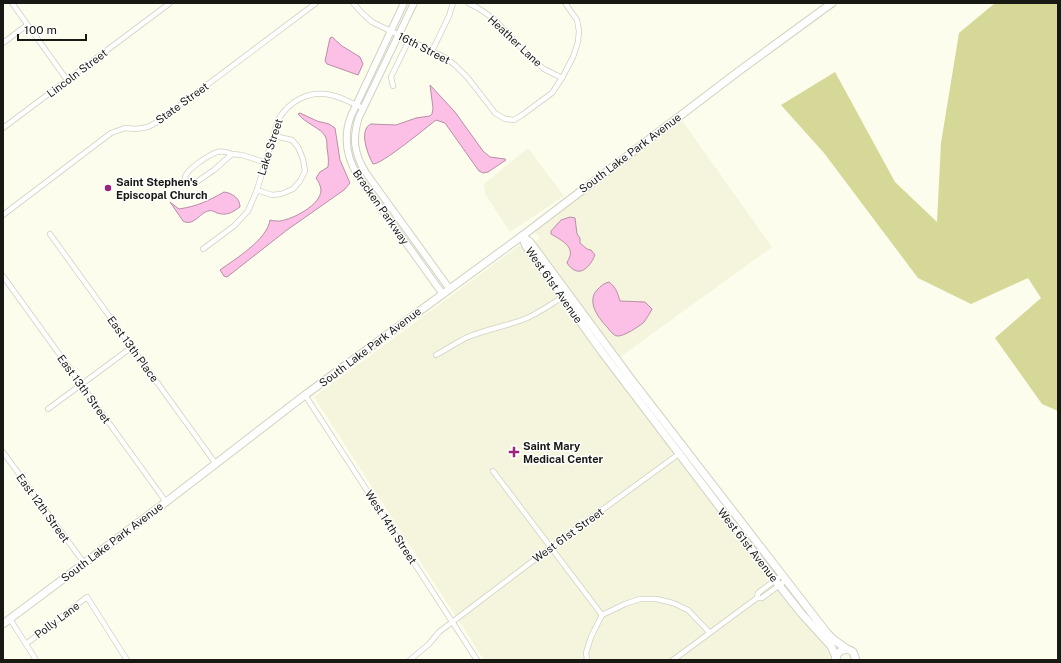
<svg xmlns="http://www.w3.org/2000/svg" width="1061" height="663" font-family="'Public Sans',sans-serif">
  <rect width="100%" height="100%" fill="#fcfdec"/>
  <!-- built -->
  <g fill="#f4f5dc">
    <polygon points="681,119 772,247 620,357 535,242 540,238 535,232"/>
    <polygon points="528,148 564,196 510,232 485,194 484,184"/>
    <polygon points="520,245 837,659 836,660 484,660 314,397"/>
  </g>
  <!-- green -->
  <polygon fill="#d6d898" points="995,3 1058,3 1058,411 1042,404 995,338 1041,298 1028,278 971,304 918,278 824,153 781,105 835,72 895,182 937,222 941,143 959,33"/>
  <!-- water -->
  <g fill="#fcc0e7" stroke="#b88ea7">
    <polygon points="332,37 342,46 360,57 363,64 358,75 327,64 325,61 330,38"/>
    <path d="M430 85 455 112 483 151 490 157 505 159 506 160 488 172 483 173 479 171 445 123 436 120C427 127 381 165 373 164 368 155 358 130 371 124L396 125 416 118 430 116 432 114 433 108Z"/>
    <path d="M300 113 317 121 329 124 335 128 340 160 350 183 344 190 287 230 227 277 224 276 220 270C235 259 267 240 270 220 273 221 277 221 280 221 293 219 321 205 321 190 321 186 318 181 316 178L320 172 328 167C329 160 328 155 327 148 327 144 327 139 325 136 322 129 305 123 298 114Z"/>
    <path d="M224 192C232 193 240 198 240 207 231 213 227 216 217 213 214 211 211 210 208 211 200 213 193 227 183 221L170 202 179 209C198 206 208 201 224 192Z"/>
    <path d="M570 217 575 218 577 234 580 238V243L587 249 591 250 595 255C589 269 578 279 567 263 568 260 569 259 570 256 573 245 559 239 551 234V231L561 220Z"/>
    <path d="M609 282C616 287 618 294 620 301L645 302 652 309C650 313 647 318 644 322 640 326 623 337 617 336 613 335 610 331 608 328 599 319 586 302 597 290 601 286 604 283 609 282Z"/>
  </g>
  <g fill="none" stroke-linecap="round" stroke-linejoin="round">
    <!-- minor casing -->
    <g stroke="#d1d2c1" stroke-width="6">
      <g id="minor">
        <polyline points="12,3 67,80"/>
        <polyline points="353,3 362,13 372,22 444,57 455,65 468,78 495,113 505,119 514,120 522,115 552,93 562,78 573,57 578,42 579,31 577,20 565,3"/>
        <polyline points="468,3 478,8 494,19 533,60 544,69 562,78"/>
        <polyline points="3,43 27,25"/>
        <polyline points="432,51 449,16 453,3"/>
        <polyline points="393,86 391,77 409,40"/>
        <polyline points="3,128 170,3"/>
        <path d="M232 154C227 152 222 151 217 152 209 155 187 169 185 177L186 180 190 183H195L214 170 232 154 242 155 264 162"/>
        <polyline points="257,190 272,195 281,194 293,189 300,181 305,171 303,159 298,147 292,140 274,136"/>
        <polyline points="3,215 111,133 125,128 136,129 148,127 159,121 316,3"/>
        <polyline points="50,234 216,464"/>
        <path d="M203 249 234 226 248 211 257 190 278 120C289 101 309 90 331 95 342 97 353 104 363 108"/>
        <polyline points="3,276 166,502"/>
        <path d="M436 355C447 349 457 342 468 337 487 329 508 326 527 318 540 312 552 304 564 296"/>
        <polyline points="305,395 477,660"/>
        <polyline points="48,409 132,347"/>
        <polyline points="3,452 84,563"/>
        <polyline points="493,471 602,615"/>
        <polyline points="757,598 758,593 781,576"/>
        <polyline points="10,619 36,660"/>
        <polyline points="26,644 87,597 127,660"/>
        <polyline points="410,660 429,644 439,632 550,548 680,453"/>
        <polyline points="587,660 586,653 591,637 602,615 625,604 640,599 656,599 673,603 688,610 709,632"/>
        <polyline points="673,660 757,598 762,598 785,581"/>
      </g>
    </g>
    <!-- tertiary casing -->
    <g stroke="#d1d2c1" stroke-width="8">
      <g id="tertiary">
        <path d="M404 3 351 116C343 137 347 158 358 176L442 293"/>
        <path d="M414 3 359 117C352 138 354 154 366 173L449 288"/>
      </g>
    </g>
    <!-- secondary casing -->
    <g stroke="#d1d2c1" stroke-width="9">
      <g id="secondary">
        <polyline points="522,236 530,242 631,379 827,633 834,640 847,649"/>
        <polyline points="522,236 526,246 602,352 775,580 801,613 831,646 836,657"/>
        <polyline points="3,624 166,502 305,395 522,236 739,71 832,3"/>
        <path d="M835 660 838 653C843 649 848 648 853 652L856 660"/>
      </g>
    </g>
    <!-- minor -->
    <use href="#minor" stroke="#fff" stroke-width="4.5"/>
    <!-- tertiary -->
    <use href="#tertiary" stroke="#fff" stroke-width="6"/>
    <!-- secondary -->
    <use href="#secondary" stroke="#fff" stroke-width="7"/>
  </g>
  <!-- markers -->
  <g fill="#9a237d" stroke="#fff" stroke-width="1.5">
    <circle cx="108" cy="188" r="4"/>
    <path d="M512 446h4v4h4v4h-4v4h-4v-4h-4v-4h4z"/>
  </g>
  <g text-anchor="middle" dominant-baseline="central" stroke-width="3" stroke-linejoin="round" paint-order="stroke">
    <!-- street labels -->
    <g font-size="11" fill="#191913" stroke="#fff">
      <text transform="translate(515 41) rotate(43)">Heather Lane</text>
      <text transform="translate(424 48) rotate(27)">16th Street</text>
      <text transform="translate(77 73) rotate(-37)">Lincoln Street</text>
      <text transform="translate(182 103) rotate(-36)">State Street</text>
      <text transform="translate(270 147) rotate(-72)">Lake Street</text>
      <text transform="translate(630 153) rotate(-37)">South Lake Park Avenue</text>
      <text transform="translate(381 207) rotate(55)">Bracken Parkway</text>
      <text transform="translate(554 285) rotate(55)">West 61st Avenue</text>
      <text transform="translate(370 347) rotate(-37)">South Lake Park Avenue</text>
      <text transform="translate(133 349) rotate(54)">East 13th Place</text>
      <text transform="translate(84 389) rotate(54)">East 13th Street</text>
      <text transform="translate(43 508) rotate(54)">East 12th Street</text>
      <text transform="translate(391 527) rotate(57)">West 14th Street</text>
      <text transform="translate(568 535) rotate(-36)">West 61st Street</text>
      <text transform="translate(112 542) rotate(-37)">South Lake Park Avenue</text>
      <text transform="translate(748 545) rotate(52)">West 61st Avenue</text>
      <text transform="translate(57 620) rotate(-37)">Polly Lane</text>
    </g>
    <!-- poi labels -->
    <g font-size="11" font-weight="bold" fill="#191913" stroke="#fff" text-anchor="start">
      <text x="116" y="182">Saint Stephen's<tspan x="116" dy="13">Episcopal Church</tspan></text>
      <text x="523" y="446">Saint Mary<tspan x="523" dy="13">Medical Center</tspan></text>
    </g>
  </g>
  <!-- border -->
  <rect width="1061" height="663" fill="none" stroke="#191913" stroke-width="8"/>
  <!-- scale -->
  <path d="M18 34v6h68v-6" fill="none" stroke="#191913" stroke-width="2"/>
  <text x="24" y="34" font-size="12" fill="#191913" stroke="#ffffff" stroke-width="3" paint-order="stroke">100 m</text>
</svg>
